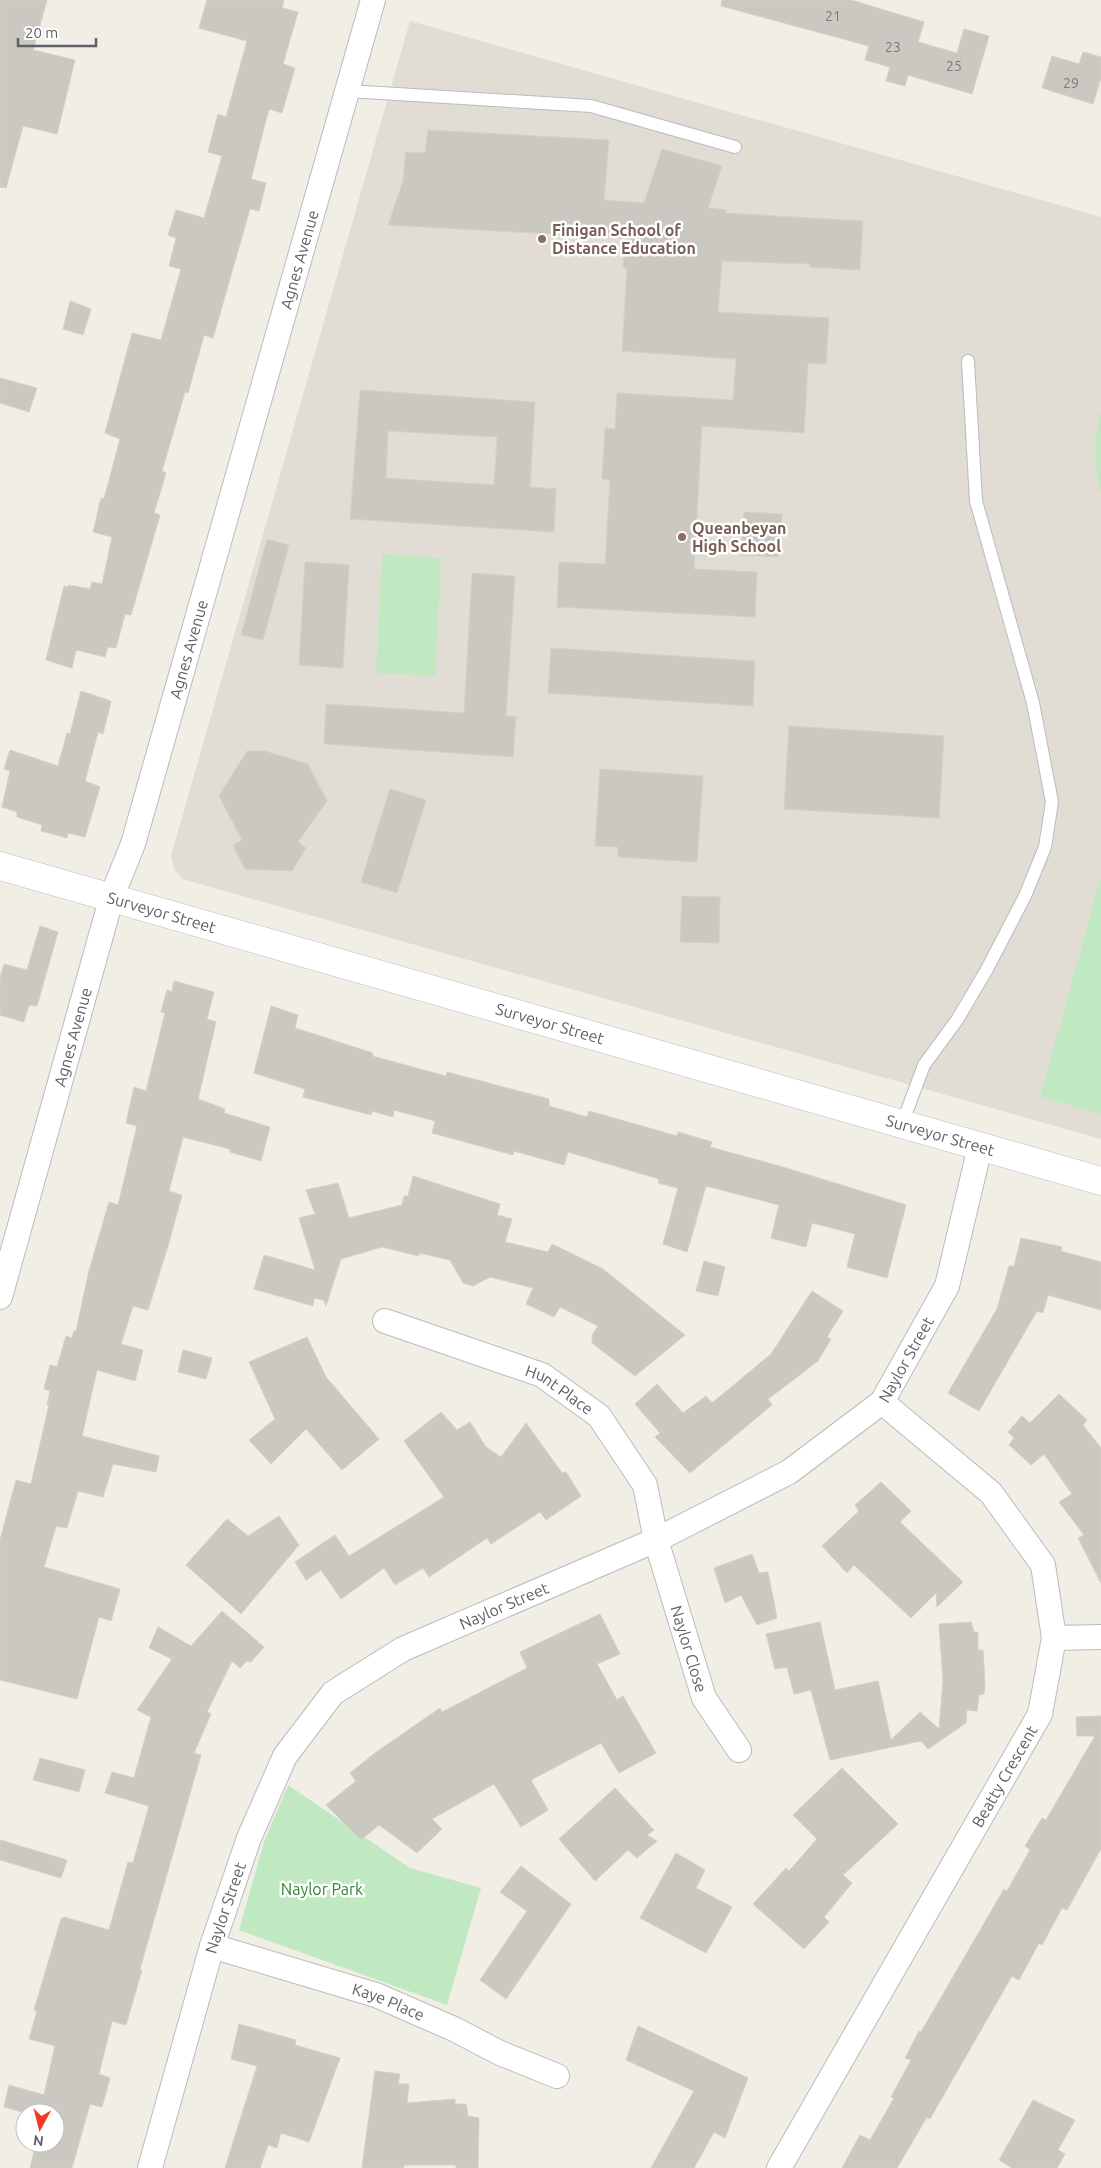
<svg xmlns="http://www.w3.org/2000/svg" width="1101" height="2168" font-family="Ubuntu,sans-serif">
  <rect width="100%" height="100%" fill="#f0eee5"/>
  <!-- education -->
  <polygon fill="#e1ddd4" points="410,21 1101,217 1101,1139 182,879 174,869 171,856"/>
  <!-- green -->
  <g fill="#c1e9c1">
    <path d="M1101 411V493C1093 465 1093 439 1101 411Z"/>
    <polygon points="382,554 441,558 435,676 376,673"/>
    <polygon points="1101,877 1101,1114 1040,1097"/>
    <polygon points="288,1785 410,1868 481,1888 447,2005 239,1930 264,1842"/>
  </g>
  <!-- building -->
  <g fill="#cbc8c2" stroke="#d6d0c3" fill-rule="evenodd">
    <polygon points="0,0 47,0 33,50 75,60 57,134 23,126 6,188 0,187"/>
    <polygon points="207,0 284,0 282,8 298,12 283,64 295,68 282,113 269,109 251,179 266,183 259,211 250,209 213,338 204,335 188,393 185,392 162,471 166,473 154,513 160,515 131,615 125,614 116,648 108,647 105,657 76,650 72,668 46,660 64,586 68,587 69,585 90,589 92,582 102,584 112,537 93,532 101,498 104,499 120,439 105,433 132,333 161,340 181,269 169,266 176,238 168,235 176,210 204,218 222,156 208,152 218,114 226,117 247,41 199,28"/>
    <polygon points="722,0 851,0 924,22 918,42 957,53 964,29 989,36 972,94 908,75 905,86 886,81 890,67 865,60 869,46 721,6"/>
    <polygon points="1083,52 1101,57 1101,78 1093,104 1042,88 1052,56 1079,64"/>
    <polygon points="428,130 609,140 604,200 644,203 662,149 722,166 708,208 726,210 725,213 863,221 860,270 810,267 810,264 722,261 718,312 829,318 826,364 808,363 804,433 702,426 694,569 757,572 755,617 557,607 559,562 605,564 610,480 602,479 605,428 615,429 617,393 733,400 736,359 622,351 627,268 623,268 625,238 388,225 403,181 406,152 425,153"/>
    <polygon points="70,301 91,309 83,335 63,329"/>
    <polygon points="0,378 37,388 29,412 0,403"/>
    <path d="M360 390 535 402 530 487 556 489 554 532 350 519ZM388 431 497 437 494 485 386 478Z"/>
    <polygon points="744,512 782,514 779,557 741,555"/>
    <polygon points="267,539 289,545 263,640 241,635"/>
    <polygon points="305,562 349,565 343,668 299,665"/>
    <polygon points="472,573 515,576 506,716 516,717 513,757 324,744 326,704 464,713"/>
    <polygon points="551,648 755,661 753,706 548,693"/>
    <polygon points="81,691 111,701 103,734 98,732 85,781 100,787 85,837 68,833 67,838 41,831 42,825 17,817 17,812 2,807 10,771 4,769 10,750 58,766 67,733 70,734"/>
    <polygon points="789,726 944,736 939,818 784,809"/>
    <polygon points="247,751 265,751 308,764 327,801 298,842 306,848 292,871 245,869 233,845 242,840 219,796"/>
    <polygon points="600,769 703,776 697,862 618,857 618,847 595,846"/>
    <polygon points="390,789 426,800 397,893 361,882"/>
    <polygon points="682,896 720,897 719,943 680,942"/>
    <polygon points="40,926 58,932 37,1006 29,1005 24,1022 0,1015 0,978 4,964 27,970"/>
    <polygon points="174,981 214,992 207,1019 216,1022 198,1099 225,1109 224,1113 270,1127 261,1161 230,1152 230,1149 183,1137 169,1191 182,1195 168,1246 148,1310 133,1306 121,1344 143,1350 135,1381 97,1370 82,1436 159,1456 156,1472 113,1464 103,1497 78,1491 67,1528 56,1526 44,1567 120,1589 111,1621 99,1617 77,1699 0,1680 0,1540 16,1480 31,1484 49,1405 47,1405 50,1391 44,1389 50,1365 57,1367 66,1336 72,1338 74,1331 76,1331 89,1271 109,1202 118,1205 137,1126 126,1123 134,1087 146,1091 165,1013 161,1012 167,990 172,992"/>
    <polygon points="271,1006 298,1015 295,1028 373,1053 372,1056 446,1076 447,1072 549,1099 549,1106 587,1117 589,1111 677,1136 678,1132 712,1142 710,1147 783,1167 906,1205 887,1278 847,1267 855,1234 812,1223 806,1247 771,1238 779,1205 706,1186 697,1217 692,1215 697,1218 687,1252 663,1244 678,1188 658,1183 659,1179 568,1152 564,1165 514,1151 513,1155 432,1133 435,1121 394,1110 393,1117 372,1111 371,1115 303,1097 305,1089 254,1073"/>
    <polygon points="413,1176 500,1204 497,1215 512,1219 505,1242 548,1252 552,1244 603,1269 685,1335 635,1376 592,1343 592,1335 598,1326 560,1307 554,1317 526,1304 533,1288 490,1277 473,1286 463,1283 450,1260 419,1253 419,1256 382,1247 341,1259 326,1306 324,1300 314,1298 313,1306 254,1289 264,1255 315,1270 299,1218 315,1214 306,1190 338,1183 349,1218 402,1205 404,1196 408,1196"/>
    <polygon points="1021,1238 1062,1247 1061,1251 1101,1262 1101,1310 1048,1295 1043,1313 1037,1311 979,1411 948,1393 997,1309 1009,1266 1014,1266"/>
    <polygon points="704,1261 725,1267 718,1296 696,1291"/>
    <polygon points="812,1291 843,1311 827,1337 831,1339 818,1361 768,1399 772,1405 690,1473 655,1437 660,1433 635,1404 657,1384 683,1413 706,1396 712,1403 771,1354"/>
    <polygon points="307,1337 326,1377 379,1439 342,1470 306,1429 271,1464 249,1440 275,1419 249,1362"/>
    <polygon points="183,1350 212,1358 206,1379 178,1372"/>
    <polygon points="1059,1394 1087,1420 1083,1425 1101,1448 1101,1583 1078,1538 1084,1535 1059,1502 1072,1494 1044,1454 1031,1465 1009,1445 1014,1438 1008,1432 1022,1416 1030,1423"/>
    <polygon points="441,1412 457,1430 470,1422 486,1447 501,1457 526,1423 562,1473 566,1472 581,1496 546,1520 540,1512 491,1544 487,1538 429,1577 423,1568 395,1585 384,1568 341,1599 321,1570 306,1580 295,1562 335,1535 349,1556 444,1497 404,1441"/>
    <polygon points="881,1482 911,1511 900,1522 963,1582 937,1607 936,1593 911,1618 854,1565 847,1573 822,1546 859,1511 855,1505"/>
    <polygon points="279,1516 299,1545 241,1614 186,1565 227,1519 248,1536"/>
    <polygon points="752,1554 759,1573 768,1572 777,1618 757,1625 741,1595 725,1603 714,1568"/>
    <polygon points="222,1611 264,1647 251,1662 247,1661 240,1668 232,1661 207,1712 211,1714 194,1753 201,1755 140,1969 142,1970 126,2025 112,2021 99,2074 110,2078 102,2107 90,2104 72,2168 30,2168 36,2143 55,2143 55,2113 26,2113 4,2107 9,2085 44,2095 55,2046 29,2039 37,2011 34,2010 61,1919 64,1917 109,1930 128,1862 133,1863 149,1806 105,1793 112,1772 134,1778 151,1717 137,1710 172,1659 149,1648 158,1627 191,1646"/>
    <polygon points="600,1614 620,1654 597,1664 617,1700 623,1696 656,1753 619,1773 601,1743 531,1780 548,1810 521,1827 494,1784 432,1819 442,1829 417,1853 379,1825 361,1840 326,1805 356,1781 350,1773 375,1753 440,1708 442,1712 527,1668 520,1652"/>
    <polygon points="820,1622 835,1690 878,1681 891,1740 920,1712 939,1729 943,1681 939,1624 971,1622 974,1632 978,1632 978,1650 983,1650 985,1683 984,1694 979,1695 977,1711 967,1710 966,1723 928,1749 921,1741 830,1760 811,1690 794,1694 787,1667 775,1669 766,1634"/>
    <polygon points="1101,1716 1101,1849 1067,1910 1062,1908 1042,1945 1039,1943 1019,1980 1012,1976 930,2119 927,2117 897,2168 842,2168 860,2135 870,2140 894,2098 891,2097 911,2060 905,2058 919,2031 921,2032 1004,1889 1007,1891 1030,1850 1025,1846 1042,1818 1046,1820 1095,1736 1077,1736 1076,1717"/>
    <polygon points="40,1758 85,1770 79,1792 33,1780"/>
    <polygon points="842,1768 898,1824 843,1875 852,1883 824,1917 829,1922 804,1949 753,1904 786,1868 789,1871 817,1839 793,1815"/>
    <polygon points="615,1788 654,1830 647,1835 657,1841 637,1858 628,1850 595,1881 559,1839"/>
    <polygon points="0,1840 67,1860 61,1878 0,1860"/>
    <polygon points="676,1853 705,1870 696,1888 732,1907 706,1953 640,1918"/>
    <polygon points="521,1866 571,1904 506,1999 480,1980 527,1911 500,1892"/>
    <polygon points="239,2024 296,2040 295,2045 340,2058 309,2142 281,2133 277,2148 268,2145 260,2168 225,2168 257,2066 231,2059"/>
    <polygon points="638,2026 748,2078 725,2138 714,2132 694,2168 651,2168 694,2091 626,2060"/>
    <polygon points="375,2071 400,2074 398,2084 409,2084 407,2103 455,2099 455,2104 466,2104 468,2116 479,2118 478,2168 456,2168 456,2165 404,2165 404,2168 362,2168"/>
    <polygon points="1033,2100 1075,2120 1058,2150 1065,2154 1057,2168 1012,2168 999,2160"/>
  </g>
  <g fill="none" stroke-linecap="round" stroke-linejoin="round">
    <!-- service casing -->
    <g stroke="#b8bbc0" stroke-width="14">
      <g id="service">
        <polyline points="348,91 591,106 735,147"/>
        <polyline points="902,1124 924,1065 957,1020 986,971 1025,896 1045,847 1052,802 1033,703 976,501 968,361"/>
      </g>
    </g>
    <!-- minor casing -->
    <g stroke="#b8bbc0" stroke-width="26">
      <g id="minor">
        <path id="s1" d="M0 1297 112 896 133 844 373 0"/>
        <path id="s2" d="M385 1321 542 1375 599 1416 645 1485 656 1540 704 1698 739 1750"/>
        <polyline points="1054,1638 1101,1637"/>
        <path id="s3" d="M212 1946 376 1995 454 2029 500 2053 557 2076"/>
        <path id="s4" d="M150 2168 212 1946 249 1838 285 1756 333 1693 403 1649 656 1540 789 1472 882 1402 947 1286 980 1147"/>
        <path id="s5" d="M779 2168 1040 1714 1054 1638 1043 1565 991 1493 882 1402"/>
      </g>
    </g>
    <!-- tertiary casing -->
    <g stroke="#b8bbc0" stroke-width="29">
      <g id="tertiary">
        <path id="s6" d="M0 866 1101 1181"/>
      </g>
    </g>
    <!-- service -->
    <use href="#service" stroke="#fff" stroke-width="12"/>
    <!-- minor -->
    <use href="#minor" stroke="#fff" stroke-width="24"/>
    <!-- tertiary -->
    <use href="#tertiary" stroke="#fff" stroke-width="28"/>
  </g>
  <!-- markers -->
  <g fill="#8d6e63" stroke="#fff" stroke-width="2">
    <circle cx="542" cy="239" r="5"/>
    <circle cx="682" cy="537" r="5"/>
  </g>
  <g text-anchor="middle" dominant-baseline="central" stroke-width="5" stroke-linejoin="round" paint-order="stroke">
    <!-- number labels -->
    <g font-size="14" fill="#787b7e">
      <text x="833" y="16">21</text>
      <text x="893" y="47">23</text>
      <text x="954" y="66">25</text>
      <text x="1071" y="83">29</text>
    </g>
    <!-- education labels -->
    <g font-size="16" font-weight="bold" fill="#785e54" stroke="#fff" text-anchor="start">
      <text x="552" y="230">Finigan School of<tspan x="552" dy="18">Distance Education</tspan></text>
      <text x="692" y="528">Queanbeyan<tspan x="692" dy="18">High School</tspan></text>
    </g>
    <!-- street labels -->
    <g font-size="16" fill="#5d6167" stroke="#fff">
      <text stroke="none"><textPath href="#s1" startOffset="1080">Agnes Avenue</textPath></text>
      <text stroke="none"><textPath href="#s1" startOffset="675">Agnes Avenue</textPath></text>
      <text stroke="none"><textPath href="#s6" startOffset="168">Surveyor Street</textPath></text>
      <text stroke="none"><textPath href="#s6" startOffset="572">Surveyor Street</textPath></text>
      <text stroke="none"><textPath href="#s1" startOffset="270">Agnes Avenue</textPath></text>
      <text stroke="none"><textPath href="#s6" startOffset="978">Surveyor Street</textPath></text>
      <text stroke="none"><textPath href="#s4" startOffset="1186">Naylor Street</textPath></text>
      <text stroke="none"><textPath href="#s2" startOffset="188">Hunt Place</textPath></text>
      <text stroke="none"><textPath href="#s4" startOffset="706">Naylor Street</textPath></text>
      <text stroke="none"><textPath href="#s2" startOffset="489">Naylor Close</textPath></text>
      <text stroke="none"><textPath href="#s5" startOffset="452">Beatty Crescent</textPath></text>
      <text stroke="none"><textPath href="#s4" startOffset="271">Naylor Street</textPath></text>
      <text stroke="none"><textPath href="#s3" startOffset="185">Kaye Place</textPath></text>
    </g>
    <!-- park labels -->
    <g font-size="16" fill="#2f8433" stroke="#fff">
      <text x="322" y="1889">Naylor Park</text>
    </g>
  </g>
  <!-- north arrow -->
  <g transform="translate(40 2128) rotate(187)"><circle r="24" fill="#ffffff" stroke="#bec0c2"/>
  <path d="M0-4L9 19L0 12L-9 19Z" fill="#f43828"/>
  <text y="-8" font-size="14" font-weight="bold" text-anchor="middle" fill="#5d6167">N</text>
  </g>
  <!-- scale -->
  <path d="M18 38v8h78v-8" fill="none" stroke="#5d6167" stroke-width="2.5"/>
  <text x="25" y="38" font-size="15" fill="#5d6167" stroke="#ffffff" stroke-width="4" paint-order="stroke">20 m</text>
</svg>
